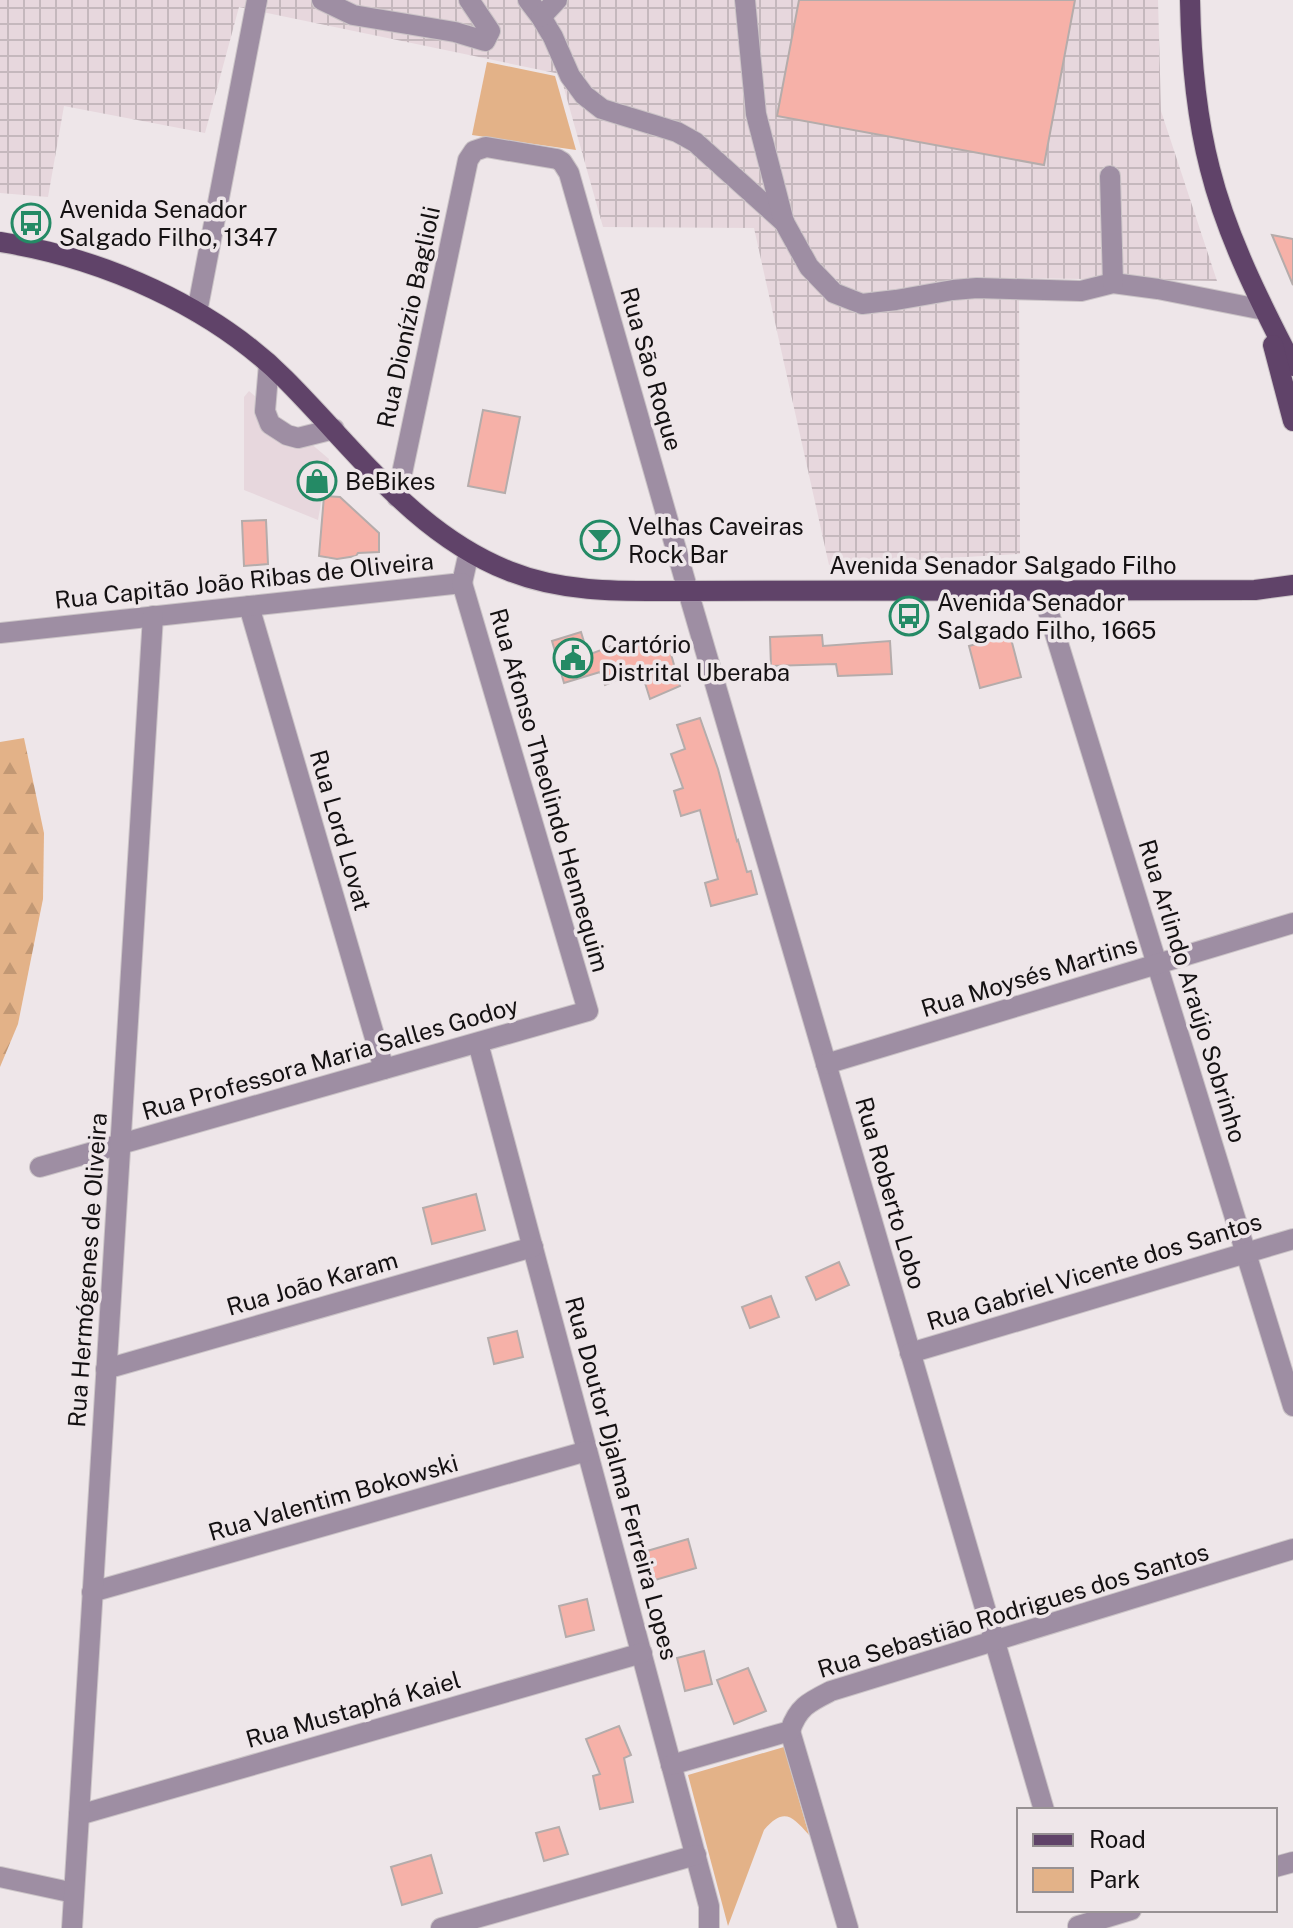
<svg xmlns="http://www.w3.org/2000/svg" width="1293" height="1928" font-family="'Public Sans',sans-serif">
  <defs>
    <pattern id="industrial-grid" width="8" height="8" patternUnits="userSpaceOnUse" patternTransform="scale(2)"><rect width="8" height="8" fill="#e7d7dd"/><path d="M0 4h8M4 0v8" fill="none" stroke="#c5b8bd"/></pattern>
    <pattern id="forest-firs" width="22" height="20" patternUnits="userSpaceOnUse" patternTransform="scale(2)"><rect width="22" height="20" fill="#e3b288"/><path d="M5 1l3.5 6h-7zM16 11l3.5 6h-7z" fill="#c29874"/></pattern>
  </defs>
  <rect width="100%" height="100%" fill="#eee6e9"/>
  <!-- built -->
  <polygon fill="#e7d7dd" points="249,391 329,459 318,520 244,490 244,397"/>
  <!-- industrial -->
  <polygon fill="url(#industrial-grid)" points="0,0 1158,0 1161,111 1217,281 1019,278 1020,554 829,565 754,228 603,227 560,74 239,7 205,133 64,106 48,197 0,193"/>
  <!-- green -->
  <g fill="#e3b288">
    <polygon points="487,62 555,76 576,150 472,135"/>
    <path d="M784 1747 809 1835C792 1816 784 1807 764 1830L728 1926 688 1775Z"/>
  </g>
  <!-- forest -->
  <polygon fill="url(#forest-firs)" points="24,738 44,833 43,899 18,1024 0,1067 0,742"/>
  <!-- building -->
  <g fill="#f6b1a8" stroke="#b5acab" stroke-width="2">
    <polygon points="799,0 1075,0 1044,165 777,116"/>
    <polygon points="1272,235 1293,239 1293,285"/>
    <polygon points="483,410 520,417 505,493 468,486"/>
    <polygon points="324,496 340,497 379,533 379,552 358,553 356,556 337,559 319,556"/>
    <polygon points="266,520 268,564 244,566 242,521"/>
    <polygon points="581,632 588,655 625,641 667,640 680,686 650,699 641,670 605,685 600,672 564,683 552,641"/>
    <polygon points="822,635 823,646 890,641 892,674 838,676 836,664 771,666 770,637"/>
    <polygon points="1010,635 1021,677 980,688 969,646"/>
    <polygon points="700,718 718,769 737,841 738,840 747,872 751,871 757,894 711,906 705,883 718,879 700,810 681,816 674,791 683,788 671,754 685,749 677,725"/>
    <polygon points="476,1194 485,1230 432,1244 423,1208"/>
    <polygon points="839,1262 849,1285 816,1300 806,1277"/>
    <polygon points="771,1296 779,1317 750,1328 742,1307"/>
    <polygon points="517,1331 523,1357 494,1364 488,1338"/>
    <polygon points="688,1539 696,1568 655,1580 647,1551"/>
    <polygon points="587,1599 594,1630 566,1637 559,1606"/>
    <polygon points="704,1651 712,1684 685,1691 677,1658"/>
    <polygon points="748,1668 766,1711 734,1724 717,1680"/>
    <polygon points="619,1726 631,1755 624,1758 633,1802 600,1809 593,1776 600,1774 586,1739"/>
    <polygon points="559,1827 568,1854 544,1861 536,1833"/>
    <polygon points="431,1855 442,1893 402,1905 391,1867"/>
  </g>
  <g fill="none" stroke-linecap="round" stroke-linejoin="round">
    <!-- minor casing -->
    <g stroke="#cbc4c7" stroke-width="22">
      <g id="minor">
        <polyline points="322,0 353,15 455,32 485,41 490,31 469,0"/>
        <polyline points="528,0 541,17 553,37 570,76 584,95 602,109 677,132 695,142 784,222"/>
        <polyline points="745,0 756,114 784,222 809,267 834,293 862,304 896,300 953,290 977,288 1081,291 1113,283 1158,289 1264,310"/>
        <polyline points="541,17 557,0"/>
        <polyline points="1110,176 1113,283"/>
        <polyline points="197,312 257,0"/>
        <polyline points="269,364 265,411 270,424 287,435 298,438 334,429"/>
        <polyline points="397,497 468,160 474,151 486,147 557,159 562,162 569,173 688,591 1044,1810"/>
        <polyline points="1042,591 1293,1406"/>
        <polyline points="249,606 384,1069"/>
        <polyline points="0,633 462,583 469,552"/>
        <polyline points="478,1043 709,1906 709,1928"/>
        <polyline points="826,1064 1293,923"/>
        <polyline points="40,1167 588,1011 462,583"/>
        <polyline points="910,1353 1293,1239"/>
        <polyline points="106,1369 533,1247"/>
        <polyline points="92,1592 587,1451"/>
        <polyline points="790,1731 848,1928"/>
        <path d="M671 1765 790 1731C798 1707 809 1702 831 1691L1293 1549"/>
        <polyline points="79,1815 642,1653"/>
        <polyline points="1275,1867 1293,1862"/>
        <polyline points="0,1877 74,1893"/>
        <polyline points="1078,1926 1131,1910"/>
        <polyline points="72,1928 153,616"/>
        <polyline points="441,1928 696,1855"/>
      </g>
    </g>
    <!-- major casing -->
    <g stroke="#cbc4c7" stroke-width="22">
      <g id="major">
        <path d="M1190 0C1191 56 1196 115 1210 169 1227 237 1261 304 1293 366"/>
        <path d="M0 242C102 258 212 306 285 379 355 449 415 534 509 571 566 594 628 591 688 591L1255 590 1293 585"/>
        <polyline points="1273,345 1293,421"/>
      </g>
    </g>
    <!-- minor -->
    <use href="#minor" stroke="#9e8ea3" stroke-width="20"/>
    <!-- major -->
    <use href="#major" stroke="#604369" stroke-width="20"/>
  </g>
  <!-- icons -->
  <defs>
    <g id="bus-ring" transform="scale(2)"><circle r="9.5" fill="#eee6e9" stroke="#248a65" stroke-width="1.5"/><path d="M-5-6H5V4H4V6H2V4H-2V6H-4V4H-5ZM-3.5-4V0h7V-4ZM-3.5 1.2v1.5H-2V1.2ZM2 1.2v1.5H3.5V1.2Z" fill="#248a65"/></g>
    <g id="shop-ring" transform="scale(2)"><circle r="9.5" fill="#eee6e9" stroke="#248a65" stroke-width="1.5"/><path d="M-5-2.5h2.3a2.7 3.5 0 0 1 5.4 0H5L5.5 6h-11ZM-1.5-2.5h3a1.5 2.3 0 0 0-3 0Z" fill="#248a65"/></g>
    <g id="bar-ring" transform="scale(2)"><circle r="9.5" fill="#eee6e9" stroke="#248a65" stroke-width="1.5"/><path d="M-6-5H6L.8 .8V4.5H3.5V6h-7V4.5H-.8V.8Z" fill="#248a65"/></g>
    <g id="civic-ring" transform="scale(2)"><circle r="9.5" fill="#eee6e9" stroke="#248a65" stroke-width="1.5"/><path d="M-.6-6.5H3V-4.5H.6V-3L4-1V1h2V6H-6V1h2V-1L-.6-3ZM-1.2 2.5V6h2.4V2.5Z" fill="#248a65"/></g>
  </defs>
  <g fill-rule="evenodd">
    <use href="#bus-ring" x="31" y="223"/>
    <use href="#shop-ring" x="317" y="481"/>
    <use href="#bar-ring" x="600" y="540"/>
    <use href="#bus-ring" x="909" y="616"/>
    <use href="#civic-ring" x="573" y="658"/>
  </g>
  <g text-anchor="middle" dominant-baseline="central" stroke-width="7" stroke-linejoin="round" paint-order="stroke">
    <!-- poi labels -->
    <g font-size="24" fill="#141112" stroke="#eee6e9" text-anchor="start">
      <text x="59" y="209">Avenida Senador<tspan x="59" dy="28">Salgado Filho, 1347</tspan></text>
      <text x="345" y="481">BeBikes</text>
      <text x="628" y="526">Velhas Caveiras<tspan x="628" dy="28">Rock Bar</tspan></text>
      <text x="937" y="602">Avenida Senador<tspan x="937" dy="28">Salgado Filho, 1665</tspan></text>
      <text x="601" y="644">Cartório<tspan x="601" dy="28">Distrital Uberaba</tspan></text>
    </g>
    <!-- street labels -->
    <g font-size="24" fill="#141112" stroke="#eee6e9">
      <text transform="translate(408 317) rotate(-78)">Rua Dionízio Baglioli</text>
      <text transform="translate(652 369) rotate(74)">Rua São Roque</text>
      <text x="1003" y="565">Avenida Senador Salgado Filho</text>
      <text transform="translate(244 580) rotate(-6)">Rua Capitão João Ribas de Oliveira</text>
      <text transform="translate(550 790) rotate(74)">Rua Afonso Theolindo Hennequim</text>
      <text transform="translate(341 830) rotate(74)">Rua Lord Lovat</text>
      <text transform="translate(1029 976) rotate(-17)">Rua Moysés Martins</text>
      <text transform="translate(1193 991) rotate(73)">Rua Arlindo Araújo Sobrinho</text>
      <text transform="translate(330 1058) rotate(-16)">Rua Professora Maria Salles Godoy</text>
      <text transform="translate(891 1193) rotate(74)">Rua Roberto Lobo</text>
      <text transform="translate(87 1270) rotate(-86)">Rua Hermógenes de Oliveira</text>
      <text transform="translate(1094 1271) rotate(-17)">Rua Gabriel Vicente dos Santos</text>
      <text transform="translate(312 1283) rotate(-16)">Rua João Karam</text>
      <text transform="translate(622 1478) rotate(75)">Rua Doutor Djalma Ferreira Lopes</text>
      <text transform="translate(333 1497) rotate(-16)">Rua Valentim Bokowski</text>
      <text transform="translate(1013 1610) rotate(-17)">Rua Sebastião Rodrigues dos Santos</text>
      <text transform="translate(353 1709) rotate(-16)">Rua Mustaphá Kaiel</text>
    </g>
  </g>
  <!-- legend -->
  <rect x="1017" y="1808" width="260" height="104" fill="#eee6e9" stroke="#979193" stroke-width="2"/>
  <rect x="1033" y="1834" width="40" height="12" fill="#604369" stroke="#979193" stroke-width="2"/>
  <text x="1089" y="1848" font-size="24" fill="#141112">Road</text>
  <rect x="1033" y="1868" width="40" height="24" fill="#e3b288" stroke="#979193" stroke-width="2"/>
  <text x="1089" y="1888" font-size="24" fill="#141112">Park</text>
</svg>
